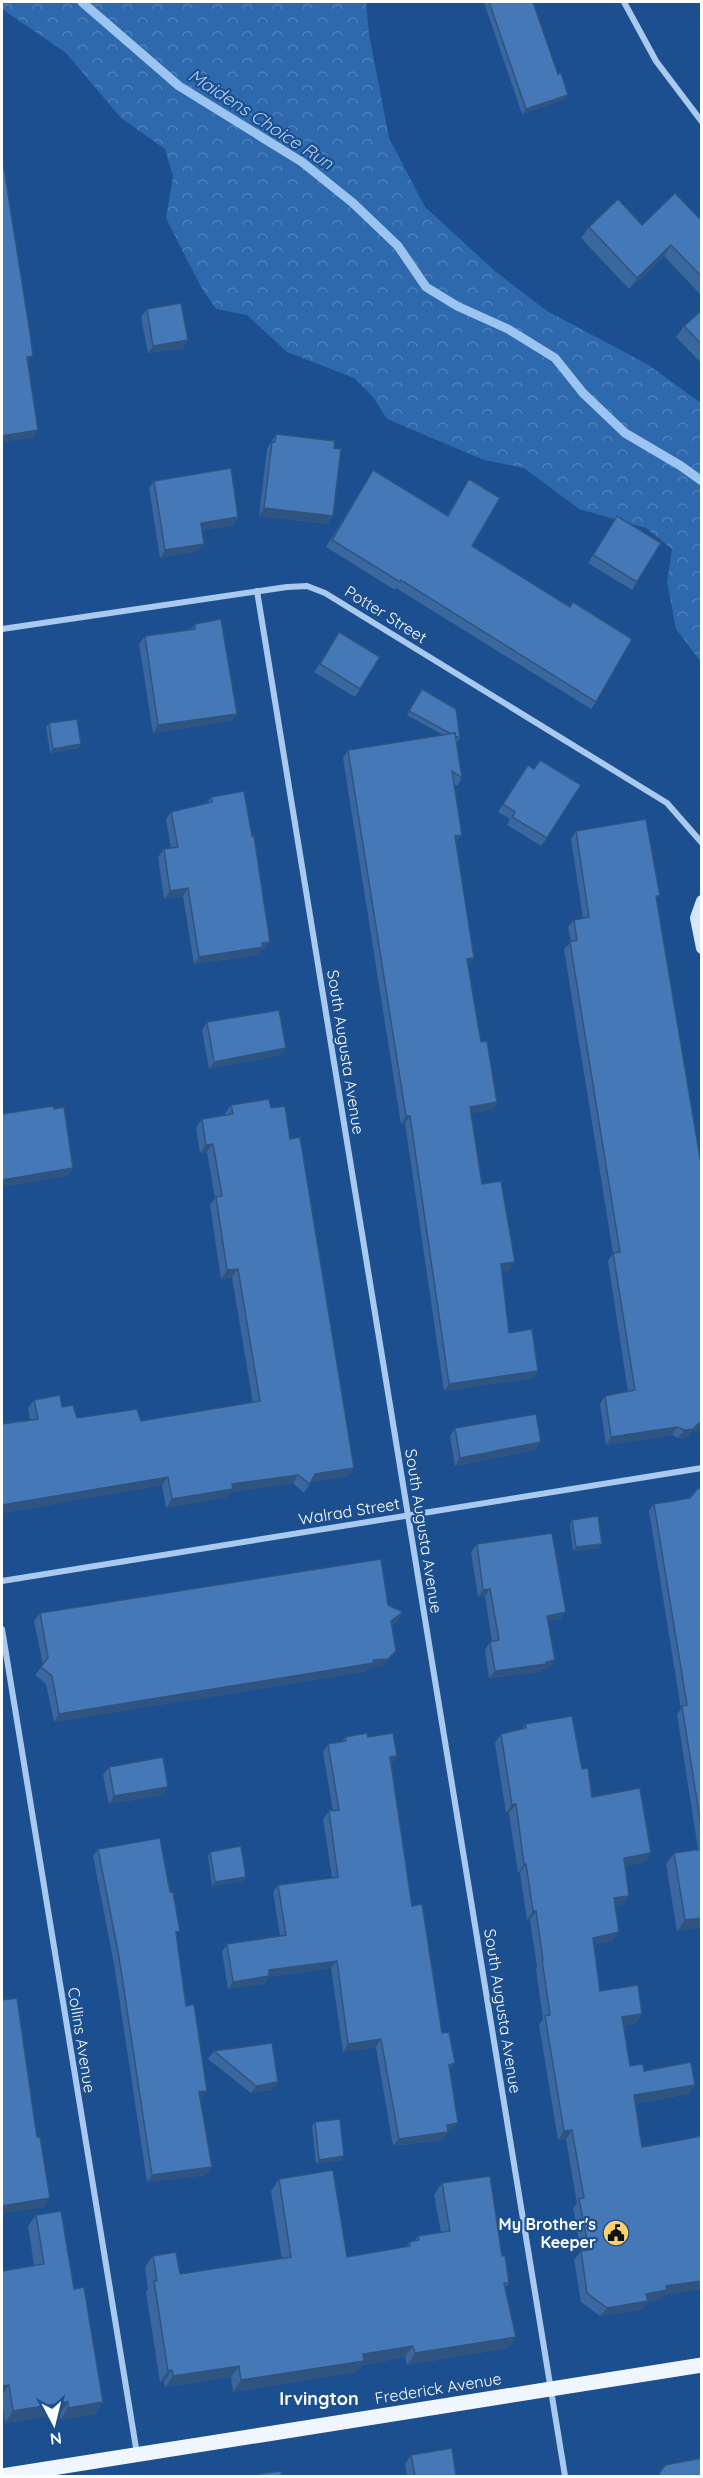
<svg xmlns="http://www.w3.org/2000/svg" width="703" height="2478" font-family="Quicksand,sans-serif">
  <defs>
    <pattern id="forest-crowns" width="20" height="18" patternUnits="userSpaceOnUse" patternTransform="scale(1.5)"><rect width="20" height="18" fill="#2e69ad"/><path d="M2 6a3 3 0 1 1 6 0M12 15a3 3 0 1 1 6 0" fill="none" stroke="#4d80b9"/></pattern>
  </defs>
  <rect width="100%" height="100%" fill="#1b4f8f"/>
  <!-- forest -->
  <polygon fill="url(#forest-crowns)" points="2,2 366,2 369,34 389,138 425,207 496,272 547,311 647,364 701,403 701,662 676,629 667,582 672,549 646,528 579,509 524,468 484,460 387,419 373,397 354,378 287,352 247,315 216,309 201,287 166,218 173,176 165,149 121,118 66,53 2,9"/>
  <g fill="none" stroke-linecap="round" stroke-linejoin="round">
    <!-- stream -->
    <polyline stroke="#9cc4f0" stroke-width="9" points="82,2 179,86 302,162 353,203 398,246 426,287 457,306 508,329 555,358 583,393 625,433 681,466 702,481"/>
    <!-- street -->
    <g stroke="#a9c9ee" stroke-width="6">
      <polyline points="624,2 656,61 702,122"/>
      <polyline points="257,591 565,2476"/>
      <polyline points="2,629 287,587 307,586 325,593 667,803 702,843"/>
      <polyline points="2,1581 702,1468"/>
      <polyline points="2,1629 137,2454"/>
    </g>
    <!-- secondary -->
    <polyline stroke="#d6e6fa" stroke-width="12" points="702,901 696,918 702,948"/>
    <!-- primary -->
    <polyline stroke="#f0f6ff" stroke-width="15" points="2,2476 702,2365"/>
  </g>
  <!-- wall -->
  <g fill="#3a679d">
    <polygon points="484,2 533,2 558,74 568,95 565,99 522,114"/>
    <polygon points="702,221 702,296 664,256 629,289 581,238 589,227"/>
    <polygon points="147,309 188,340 183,348 148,353 141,317"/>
    <polygon points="702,310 702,364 676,337 684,326"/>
    <polygon points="276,434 334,448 328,524 259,516 267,449"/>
    <polygon points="373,470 447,515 469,479 472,546 596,702 591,709 396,588 395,590 326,547"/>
    <polygon points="154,481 238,517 233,525 202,530 198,551 160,558 149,488"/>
    <polygon points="617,516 637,582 632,590 588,563"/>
    <polygon points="195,624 237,714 231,721 153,733 139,644 145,636 191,629"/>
    <polygon points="339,632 360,689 355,697 314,672"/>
    <polygon points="419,693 460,738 457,742 456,742 462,778 457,786 453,783 456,843 474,958 468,965 481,1042 497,1102 492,1110 471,1113 482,1184 510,1270 502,1271 509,1333 538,1371 533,1378 444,1391 405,1123 401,1124 343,758 348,750 443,735 407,715"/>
    <polygon points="49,723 81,744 78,748 50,753 46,727"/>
    <polygon points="528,765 547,838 541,846 507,825 510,819 498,812"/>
    <polygon points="211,797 270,942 264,949 261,950 258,955 194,964 183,896 164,899 158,857 164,849 171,848 166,819 171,812 206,804"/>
    <polygon points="576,831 657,900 692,1431 687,1437 678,1438 672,1435 606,1445 600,1404 605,1396 628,1392 608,1261 613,1253 564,949 571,942 568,927 574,920 583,918 571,839"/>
    <polygon points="207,1022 286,1048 281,1055 209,1069 202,1030"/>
    <polygon points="231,1105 271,1108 290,1139 348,1476 311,1482 304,1493 293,1483 231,1492 227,1497 166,1508 162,1485 2,1513 2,1424 30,1420 28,1408 34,1400 62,1407 77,1418 141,1421 253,1403 232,1277 221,1279 210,1205 215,1198 207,1152 200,1153 196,1128 202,1119 226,1116 225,1113"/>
    <polygon points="455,1428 535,1450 455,1466 450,1436"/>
    <polygon points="702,1490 702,1927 677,1931 666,1864 674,1853 698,1849 677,1714 681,1709 649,1511 654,1504 690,1498"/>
    <polygon points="572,1520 599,1548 573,1551 570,1524"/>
    <polygon points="477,1544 566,1612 560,1619 548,1622 555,1660 549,1668 542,1669 540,1672 489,1678 485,1650 490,1642 492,1642 485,1596 478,1597 471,1552"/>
    <polygon points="388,1605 403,1612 398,1620 392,1625 396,1651 383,1666 370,1668 368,1671 54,1722 46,1684 35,1675 43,1665 34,1621 40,1613"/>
    <polygon points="525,1724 582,1769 592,1797 651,1853 645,1862 625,1865 623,1905 615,1906 613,1940 594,1945 600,1991 642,2014 636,2023 624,2025 630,2066 644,2071 689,2094 636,2103 642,2147 702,2136 702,2289 664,2295 660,2299 647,2302 641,2310 600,2316 581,2302 574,2260 581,2251 573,2208 577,2203 566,2139 558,2140 539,2025 543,2019 536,1969 537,1967 530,1920 527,1920 520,1873 518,1873 509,1813 506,1813 495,1743 501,1734 522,1729"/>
    <polygon points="345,1737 368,1737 397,1756 391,1764 412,1906 442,2033 450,2071 452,2130 448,2131 443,2140 393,2146 376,2047 343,2052 331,1968 269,1977 264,1984 228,1989 222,1952 227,1944 280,1936 273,1892 278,1885 332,1878 323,1819 329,1811 333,1811 323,1752 328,1744 342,1742"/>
    <polygon points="109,1767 163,1795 109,1804 103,1775"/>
    <polygon points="98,1849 186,2006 202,2099 200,2099 206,2175 147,2182 114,1964 93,1856"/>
    <polygon points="210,1852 246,1877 243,1881 212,1886 208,1856"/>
    <polygon points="214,2051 273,2090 251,2093 208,2059"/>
    <polygon points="315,2122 342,2160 316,2164 312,2126"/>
    <polygon points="279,2179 347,2257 406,2247 409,2242 415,2241 418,2236 441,2232 434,2195 442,2183 502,2256 509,2283 505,2288 516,2337 508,2348 407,2365 405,2357 362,2365 356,2372 233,2392 231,2377 165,2387 164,2382 160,2382 146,2292 148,2289 145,2267 153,2256 180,2274 282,2259 271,2191"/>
    <polygon points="36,2215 95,2414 60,2420 60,2414 5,2423 2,2400 2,2271 34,2265 28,2226"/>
    <polygon points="411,2455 456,2476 407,2476 405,2464"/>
  </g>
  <!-- shaded-wall -->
  <g fill="#305480">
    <polygon points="568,95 565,99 522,114 526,109"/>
    <polygon points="671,245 664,256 629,289 637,278"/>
    <polygon points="188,340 183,348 148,353 153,346"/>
    <polygon points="33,356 27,364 27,357"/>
    <polygon points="38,430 33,438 2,442 2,436"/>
    <polygon points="264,508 333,516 328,524 259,516"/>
    <polygon points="238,517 233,525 195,531 201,523"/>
    <polygon points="204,544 198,551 160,558 165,550"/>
    <polygon points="237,714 231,721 153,733 158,725"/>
    <polygon points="81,744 78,748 50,753 53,749"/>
    <polygon points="462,835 456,843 450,844 455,836"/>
    <polygon points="188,888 183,896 164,899 170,891"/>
    <polygon points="270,942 264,949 261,950 258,955 194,964 199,957"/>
    <polygon points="474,958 469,965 462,966 467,959"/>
    <polygon points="286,1048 281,1055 209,1069 214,1062"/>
    <polygon points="497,1102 492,1110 465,1114 470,1107"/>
    <polygon points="406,1116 410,1116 405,1123 401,1124"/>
    <polygon points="213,1144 207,1152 200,1153 206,1145"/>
    <polygon points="73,1168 68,1176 2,1187 2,1180"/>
    <polygon points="515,1262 510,1270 496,1272 501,1264"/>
    <polygon points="238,1269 232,1277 221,1279 227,1270"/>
    <polygon points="538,1371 533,1378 444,1391 449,1384"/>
    <polygon points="702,1423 702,1430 692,1431 687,1437 678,1438 684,1430 698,1424"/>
    <polygon points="677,1427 672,1435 606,1445 611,1437"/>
    <polygon points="541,1442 535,1450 455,1466 460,1458"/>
    <polygon points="354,1468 348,1476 309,1482 315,1474"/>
    <polygon points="298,1475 293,1483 231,1492 227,1497 166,1508 172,1499 232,1484"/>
    <polygon points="168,1477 162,1485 2,1513 2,1505"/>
    <polygon points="602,1544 599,1548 573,1551 576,1547"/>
    <polygon points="490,1589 485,1596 478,1597 483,1590"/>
    <polygon points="403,1612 398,1620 386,1629 391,1621"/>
    <polygon points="566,1612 560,1619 542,1624 547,1616"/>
    <polygon points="396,1651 383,1666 370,1668 368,1671 54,1722 59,1714 373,1660"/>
    <polygon points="555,1660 549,1668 542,1669 540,1672 489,1678 495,1671"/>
    <polygon points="397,1756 391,1764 384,1765 390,1757"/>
    <polygon points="168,1787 163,1795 109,1804 114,1796"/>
    <polygon points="516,1804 509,1813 506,1813 512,1805"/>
    <polygon points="651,1853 645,1862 618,1867 624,1858"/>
    <polygon points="524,1864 526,1864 520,1873 518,1873"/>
    <polygon points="246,1877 243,1881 212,1886 215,1882"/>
    <polygon points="629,1896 623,1905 608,1907 614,1898"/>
    <polygon points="533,1911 536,1911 530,1920 527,1920"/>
    <polygon points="702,1918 702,1927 677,1931 685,1920"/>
    <polygon points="619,1932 613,1940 587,1947 593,1938"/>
    <polygon points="337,1961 331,1968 269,1977 264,1984 228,1989 233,1982 269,1970"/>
    <polygon points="642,2014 636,2023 616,2026 622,2017"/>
    <polygon points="381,2039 376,2047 343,2052 348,2044"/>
    <polygon points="455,2063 450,2071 449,2065"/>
    <polygon points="278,2082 273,2090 251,2093 256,2086"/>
    <polygon points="695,2085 689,2094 628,2104 634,2095"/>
    <polygon points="207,2091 202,2099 194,2100 199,2092"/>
    <polygon points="458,2123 452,2130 442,2132 447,2125"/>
    <polygon points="572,2130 566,2139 558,2140 564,2131"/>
    <polygon points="448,2132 443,2140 393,2146 399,2139"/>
    <polygon points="344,2156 342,2160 316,2164 319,2160"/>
    <polygon points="212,2167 206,2175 147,2182 152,2175"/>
    <polygon points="50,2198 44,2207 2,2214 2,2206"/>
    <polygon points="702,2281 702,2289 664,2295 660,2299 647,2302 641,2310 600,2316 607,2308 666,2286"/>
    <polygon points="516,2337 508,2348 407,2365 415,2353"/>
    <polygon points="413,2346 405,2357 362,2365 356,2372 233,2392 241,2380 363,2354"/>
    <polygon points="239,2366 231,2377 165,2387 173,2376"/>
    <polygon points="172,2370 164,2382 160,2382 168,2371"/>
    <polygon points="9,2385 2,2395 2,2386"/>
    <polygon points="68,2402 60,2414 5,2423 13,2411"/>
    <polygon points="103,2402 95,2414 60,2420 68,2408"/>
  </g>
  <!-- building -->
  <g fill="#4478b7" stroke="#305480" stroke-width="1.5">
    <polygon points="489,2 533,2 558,74 561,73 568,95 526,109"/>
    <polygon points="2,156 30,333 33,356 27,357 38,430 2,436"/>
    <polygon points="675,193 702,221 702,277 671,245 637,278 589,227 618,199 642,225"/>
    <polygon points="181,303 188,340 153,346 147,309"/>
    <polygon points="702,310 702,345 684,326"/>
    <polygon points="276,434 335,441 334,448 341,449 333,516 264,508 272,442 275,442"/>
    <polygon points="231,468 238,517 201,523 204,544 165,550 154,481"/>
    <polygon points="373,470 448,516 469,479 500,498 472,546 570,607 573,602 632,639 596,702 401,580 400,582 332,540"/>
    <polygon points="617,516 661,543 637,582 593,555"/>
    <polygon points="221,619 237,714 158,725 145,636 195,629 195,624"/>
    <polygon points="339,632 380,657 360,689 320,664"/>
    <polygon points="422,689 456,709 460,738 455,736 455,733 451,734 409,711"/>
    <polygon points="77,719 81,744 53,749 49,723"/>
    <polygon points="455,733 462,778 452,771 462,835 455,836 474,958 467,959 481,1042 487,1041 497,1102 470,1107 482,1184 501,1181 515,1262 501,1264 509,1333 532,1329 538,1371 449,1384 410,1116 406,1116 348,750"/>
    <polygon points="540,760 581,785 547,838 512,817 515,812 503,804 528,765 534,769"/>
    <polygon points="244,791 252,836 254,836 270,942 262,943 263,947 199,957 188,888 170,891 164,849 178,847 171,812 212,802 211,797"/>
    <polygon points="646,819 660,896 656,896 702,1170 702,1423 698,1424 693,1429 684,1430 677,1427 611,1437 605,1396 635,1390 613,1253 620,1252 570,942 577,940 574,920 589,917 576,831"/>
    <polygon points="279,1010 286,1048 214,1062 207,1022"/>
    <polygon points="269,1099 271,1108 285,1106 290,1139 300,1137 354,1468 315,1474 310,1484 298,1475 232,1484 233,1489 172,1499 168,1477 2,1505 2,1424 38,1419 34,1400 60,1395 62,1407 73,1405 77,1418 137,1409 141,1421 260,1401 238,1269 227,1270 216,1197 222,1196 213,1144 206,1145 202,1119 233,1114 231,1105"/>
    <polygon points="53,1106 54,1109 64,1107 73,1168 2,1180 2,1114"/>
    <polygon points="536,1414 541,1442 460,1458 455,1428"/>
    <polygon points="698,1488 702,1490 702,1832 682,1706 687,1705 654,1504 690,1498"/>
    <polygon points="598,1516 602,1544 576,1547 572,1520"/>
    <polygon points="552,1533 566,1612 547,1616 555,1660 546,1662 546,1664 495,1671 490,1642 499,1640 490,1589 483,1590 477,1544"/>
    <polygon points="381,1559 388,1605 403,1612 391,1621 396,1651 388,1659 373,1660 374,1663 59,1714 52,1676 41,1667 48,1657 40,1613"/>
    <polygon points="572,1716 582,1769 588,1768 592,1797 640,1788 651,1853 624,1858 629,1896 614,1898 619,1932 593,1938 600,1991 638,1985 642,2014 622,2017 630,2066 643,2064 644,2071 691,2062 695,2085 634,2095 642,2147 702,2136 702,2281 666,2286 667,2290 646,2294 648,2301 607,2308 587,2293 581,2251 589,2250 579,2199 584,2198 572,2130 564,2131 545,2016 550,2015 542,1960 543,1960 536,1911 533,1911 526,1864 524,1864 516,1804 512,1805 501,1734 526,1728 525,1724"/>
    <polygon points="367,1733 368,1737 393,1733 397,1756 390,1757 412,1906 422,1904 442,2033 449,2032 455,2063 449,2065 458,2123 447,2125 448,2132 399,2139 381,2039 348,2044 337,1961 269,1970 269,1976 233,1982 227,1944 286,1935 278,1885 338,1877 329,1811 339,1810 328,1744 346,1741 345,1737"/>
    <polygon points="163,1757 168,1787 114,1796 109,1767"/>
    <polygon points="160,1838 170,1892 173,1892 180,1931 176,1932 186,2006 194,2004 207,2091 199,2092 212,2167 152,2175 119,1957 98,1849"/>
    <polygon points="241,1846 246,1877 215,1882 210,1852"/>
    <polygon points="702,1849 702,1918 685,1920 674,1853"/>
    <polygon points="17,1998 37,2137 40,2137 50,2198 2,2206 2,2000"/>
    <polygon points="272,2043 278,2082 256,2086 214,2051"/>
    <polygon points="340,2119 344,2156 319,2160 315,2122"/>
    <polygon points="333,2170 347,2257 410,2246 409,2242 419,2240 418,2236 450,2231 442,2183 490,2176 502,2256 505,2255 509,2283 504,2283 516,2337 415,2353 413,2346 363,2354 364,2361 241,2380 239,2366 173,2376 172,2370 168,2371 154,2281 157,2281 153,2256 176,2252 180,2274 291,2257 279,2179"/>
    <polygon points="61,2211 74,2289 84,2287 103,2402 68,2408 68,2402 13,2411 9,2385 2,2386 2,2271 44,2264 36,2215"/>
    <polygon points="452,2448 456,2476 415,2476 411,2455"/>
    <polygon points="702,2458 702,2476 659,2476 659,2474 665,2465"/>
    <polygon points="281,2471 282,2476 246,2476"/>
  </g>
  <!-- icons -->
  <defs>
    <g id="civic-disc" transform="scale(1.35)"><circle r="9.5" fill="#ffd166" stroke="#1b4f8f"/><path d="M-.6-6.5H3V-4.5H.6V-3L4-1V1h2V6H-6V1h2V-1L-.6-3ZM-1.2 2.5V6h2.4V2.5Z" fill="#111"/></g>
  </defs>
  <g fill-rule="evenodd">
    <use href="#civic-disc" x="616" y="2233"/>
  </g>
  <g text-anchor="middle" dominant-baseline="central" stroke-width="4.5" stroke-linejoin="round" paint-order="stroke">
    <!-- street labels -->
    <g font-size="16" fill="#fff" stroke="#1b4f8f">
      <text transform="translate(386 614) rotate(32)">Potter Street</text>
      <text transform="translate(346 1052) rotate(81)">South Augusta Avenue</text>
      <text transform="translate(349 1511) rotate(-9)">Walrad Street</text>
      <text transform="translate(424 1531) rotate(81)">South Augusta Avenue</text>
      <text transform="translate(503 2011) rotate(81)">South Augusta Avenue</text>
      <text transform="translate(82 2040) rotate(81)">Collins Avenue</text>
      <text transform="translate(438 2388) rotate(-9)">Frederick Avenue</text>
    </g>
    <!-- poi labels -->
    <g font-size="16" font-weight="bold" fill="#fff" stroke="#1b4f8f" text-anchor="end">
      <text x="596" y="2224">My Brother's<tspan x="596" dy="18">Keeper</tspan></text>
    </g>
    <!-- water labels -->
    <g font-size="18" font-style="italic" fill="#b5d3f5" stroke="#1b4f8f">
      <text transform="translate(261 119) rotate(33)">Maidens Choice Run</text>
    </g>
    <!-- neighbourhood labels -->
    <g font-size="18" font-weight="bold" fill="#fff" stroke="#1b4f8f">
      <text x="319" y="2398">Irvington</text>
    </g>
  </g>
  <!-- border -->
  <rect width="703" height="2478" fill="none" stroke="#ffffff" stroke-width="6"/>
  <!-- north arrow -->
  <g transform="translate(54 2424) rotate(173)" stroke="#1b4f8f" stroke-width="4.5" paint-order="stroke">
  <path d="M0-4.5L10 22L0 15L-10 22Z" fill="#ffffff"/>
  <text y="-9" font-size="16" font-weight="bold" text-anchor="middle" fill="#ffffff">N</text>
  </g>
</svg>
